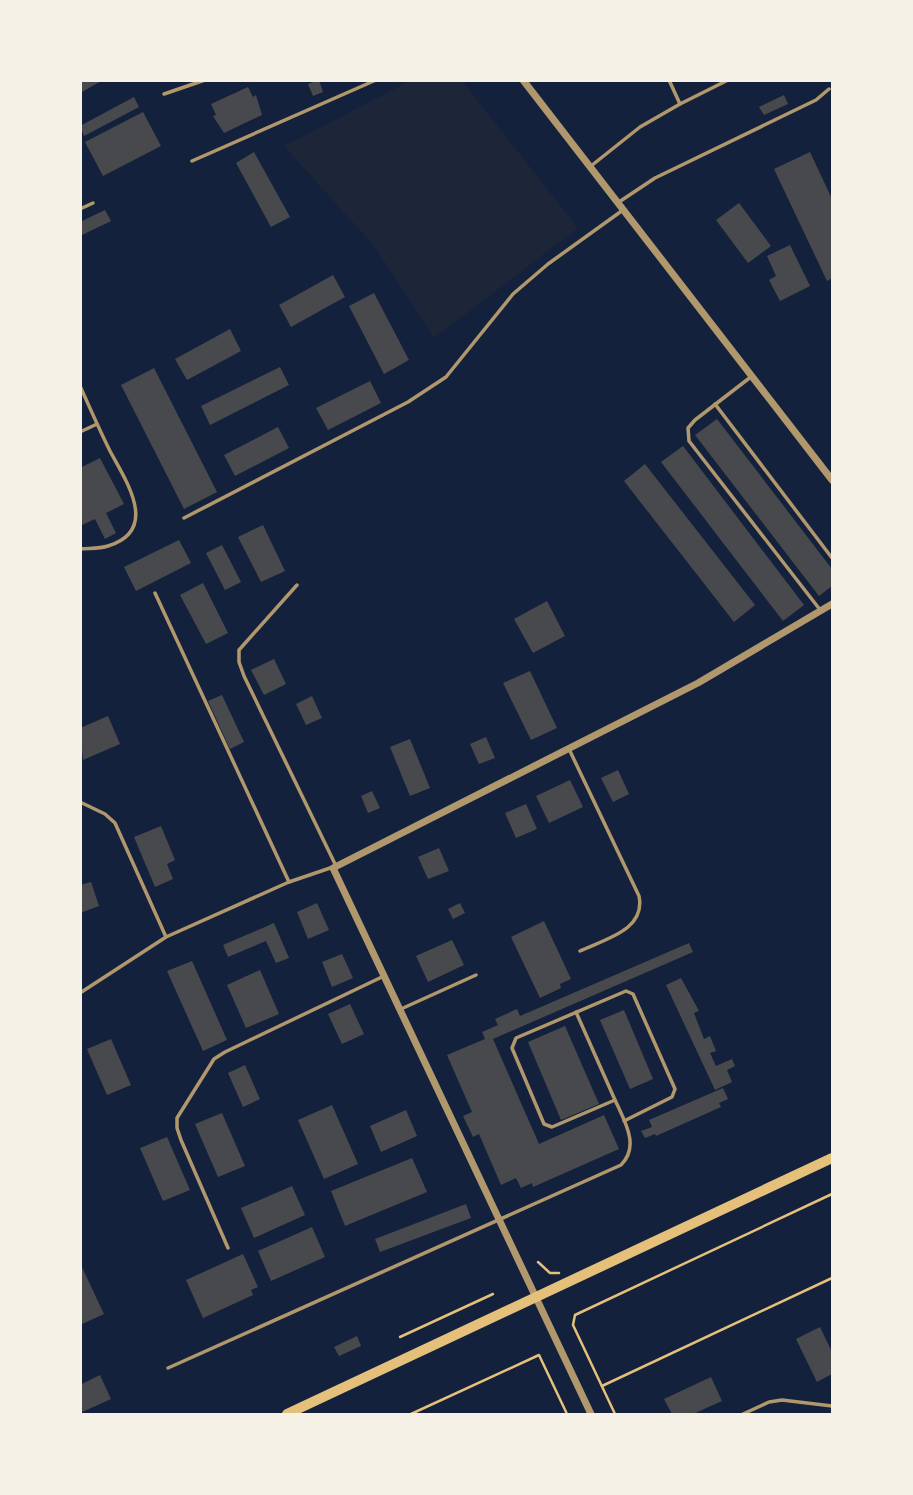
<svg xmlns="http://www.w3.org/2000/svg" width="913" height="1495" font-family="'PT Sans',sans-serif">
  <rect width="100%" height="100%" fill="#14213d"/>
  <!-- green -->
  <polygon fill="#1d2539" points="412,80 462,81 578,228 434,338 375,247 284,146"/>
  <!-- building -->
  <g fill="#48494c">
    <polygon points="80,80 103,80 80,93"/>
    <polygon points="319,80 323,92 313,96 308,84"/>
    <polygon points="248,87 253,97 256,95 262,115 224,133 213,116 216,115 211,104"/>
    <polygon points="784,95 788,104 764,115 759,107"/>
    <polygon points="134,97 139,107 84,136 80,126"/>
    <polygon points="143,112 161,146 103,176 85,142"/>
    <polygon points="254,152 290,217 271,227 236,163"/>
    <polygon points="810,152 832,199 832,278 827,281 774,169"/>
    <polygon points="739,203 771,246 748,263 716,220"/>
    <polygon points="105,210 111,221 80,236 80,222"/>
    <polygon points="790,245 810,286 780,301 769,280 776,276 767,256"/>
    <polygon points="333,275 345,297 291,327 279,305"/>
    <polygon points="374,293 409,360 384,374 349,306"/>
    <polygon points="230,329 241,351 187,380 175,359"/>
    <polygon points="280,367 289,385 210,425 201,406"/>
    <polygon points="154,368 217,492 184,509 121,385"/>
    <polygon points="370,381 381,403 328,430 316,408"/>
    <polygon points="717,419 832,569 832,586 819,596 695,435"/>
    <polygon points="278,427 289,448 235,476 224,455"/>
    <polygon points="683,446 804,605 783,621 661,462"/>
    <polygon points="100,458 124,504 106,513 116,533 105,539 95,519 80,526 80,468"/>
    <polygon points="645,464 755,605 734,622 624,481"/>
    <polygon points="263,525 285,571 261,582 238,537"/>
    <polygon points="179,540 191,563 136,591 124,567"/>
    <polygon points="222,545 241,582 225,590 206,553"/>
    <polygon points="203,583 228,633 206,644 180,595"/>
    <polygon points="547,601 565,636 533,653 514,619"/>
    <polygon points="274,659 286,684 264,695 251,670"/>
    <polygon points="530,671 557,728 531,740 503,683"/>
    <polygon points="222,695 244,742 230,749 208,701"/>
    <polygon points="312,696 322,718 306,725 296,704"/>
    <polygon points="108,716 120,744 83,760 80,728"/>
    <polygon points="486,737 495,758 479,764 470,744"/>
    <polygon points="410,739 430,788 410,796 390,747"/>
    <polygon points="618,770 629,794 613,802 601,778"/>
    <polygon points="570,780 583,807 549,823 536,796"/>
    <polygon points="372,791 380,808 368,813 361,796"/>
    <polygon points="526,804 537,829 516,838 505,813"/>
    <polygon points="161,826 175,860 167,864 173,879 155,887 134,837"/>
    <polygon points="439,848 449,871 428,879 418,857"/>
    <polygon points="91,882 99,906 80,913 80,885"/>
    <polygon points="317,903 329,930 308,939 297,912"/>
    <polygon points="460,903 465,913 453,919 448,909"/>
    <polygon points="544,921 571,979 560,984 561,988 540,998 511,937"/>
    <polygon points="274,923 289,958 276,963 266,941 228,957 223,945"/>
    <polygon points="452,940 464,965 428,982 416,956"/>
    <polygon points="689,943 693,952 493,1039 539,1144 604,1115 619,1149 533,1187 532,1183 521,1188 516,1178 501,1185 479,1134 473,1137 463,1116 472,1112 447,1055 485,1039 482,1032 498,1025 495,1019 517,1009 520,1016"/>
    <polygon points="342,954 353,978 332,987 322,962"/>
    <polygon points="192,961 227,1040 203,1051 167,971"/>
    <polygon points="260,970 279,1014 246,1028 227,985"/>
    <polygon points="681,978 699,1011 694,1013 704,1039 710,1036 716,1051 710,1053 716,1066 732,1059 735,1066 727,1070 732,1082 715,1090 666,985"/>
    <polygon points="350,1004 364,1034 342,1044 328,1014"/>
    <polygon points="624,1010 653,1079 630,1089 600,1020"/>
    <polygon points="565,1026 599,1104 561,1120 528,1042"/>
    <polygon points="111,1039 131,1085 107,1095 87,1049"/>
    <polygon points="245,1065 260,1099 243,1107 228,1073"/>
    <polygon points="723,1088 728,1099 719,1103 721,1107 656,1136 655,1134 645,1138 641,1131 652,1127 649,1120"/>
    <polygon points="332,1105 358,1164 324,1179 298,1120"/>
    <polygon points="406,1110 417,1136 381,1152 370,1126"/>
    <polygon points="222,1113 245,1166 218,1177 195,1124"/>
    <polygon points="167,1137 190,1190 163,1201 140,1148"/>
    <polygon points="412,1158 427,1192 345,1226 331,1191"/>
    <polygon points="292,1186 305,1215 254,1238 241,1208"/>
    <polygon points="466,1204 471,1218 380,1252 375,1239"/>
    <polygon points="312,1227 325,1257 271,1281 258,1251"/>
    <polygon points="243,1254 258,1287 251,1290 253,1295 203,1318 186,1280"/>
    <polygon points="80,1263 104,1314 80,1325"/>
    <polygon points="820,1327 832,1352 832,1374 817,1382 796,1339"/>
    <polygon points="357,1336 361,1346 339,1356 334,1347"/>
    <polygon points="100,1375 111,1399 80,1413 80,1385"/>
    <polygon points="711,1377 722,1401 693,1414 672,1414 664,1399"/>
  </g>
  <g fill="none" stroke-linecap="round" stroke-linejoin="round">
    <!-- path -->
    <g stroke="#e5c07b" stroke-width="2.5">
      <polyline points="538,1262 550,1273 559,1273"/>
      <polyline points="400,1337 493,1294"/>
      <polyline points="602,1386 832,1278"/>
      <polyline points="411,1414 539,1355 567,1414"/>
      <polyline points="615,1414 573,1325 575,1315 832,1194"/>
    </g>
    <!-- service -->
    <g stroke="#b1986c" stroke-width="3.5">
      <polyline points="164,94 205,80"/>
      <polyline points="680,104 728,80"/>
      <polyline points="192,161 376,80"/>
      <polyline points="591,166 640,127 680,104 669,80"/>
      <polyline points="619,202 655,178 816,100 829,89"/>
      <polyline points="80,209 93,203"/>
      <polyline points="752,376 695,420 688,428 689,441 821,611"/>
      <path d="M80 386C90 408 99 429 110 451 126 481 160 530 108 546 99 549 89 548 80 549"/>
      <polyline points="715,404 832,558"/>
      <polyline points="80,432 97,424"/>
      <polyline points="184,518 408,402 446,377 513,294 548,264 623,210"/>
      <polyline points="155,593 289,882"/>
      <path d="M569 749 639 896C646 930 605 939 580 951"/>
      <polyline points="80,802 105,814 115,823 166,937"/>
      <polyline points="80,993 166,937 289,882 336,866 244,676 239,662 239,650 297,585"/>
      <polyline points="401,1009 476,975"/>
      <polyline points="576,1012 615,1100"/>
      <polyline points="228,1248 181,1140 177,1128 177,1118 214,1059 225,1052 384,976"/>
      <path d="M168 1368 621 1165C640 1146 625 1122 615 1100L552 1127 544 1124 512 1048 516 1038 626 991 633 994 675 1089 672 1097 624 1121"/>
      <polyline points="743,1414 769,1402 782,1400 832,1406"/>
    </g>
    <!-- minor -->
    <g stroke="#b1986c" stroke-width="7">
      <polyline points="523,80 832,480"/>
      <polyline points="591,1414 333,868 698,683 832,604"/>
    </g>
    <!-- secondary -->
    <polyline stroke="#e5c07b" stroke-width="10" points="287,1414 832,1158"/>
  </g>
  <!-- border -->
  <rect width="913" height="1495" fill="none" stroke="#f6f1e7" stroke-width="164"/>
</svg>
